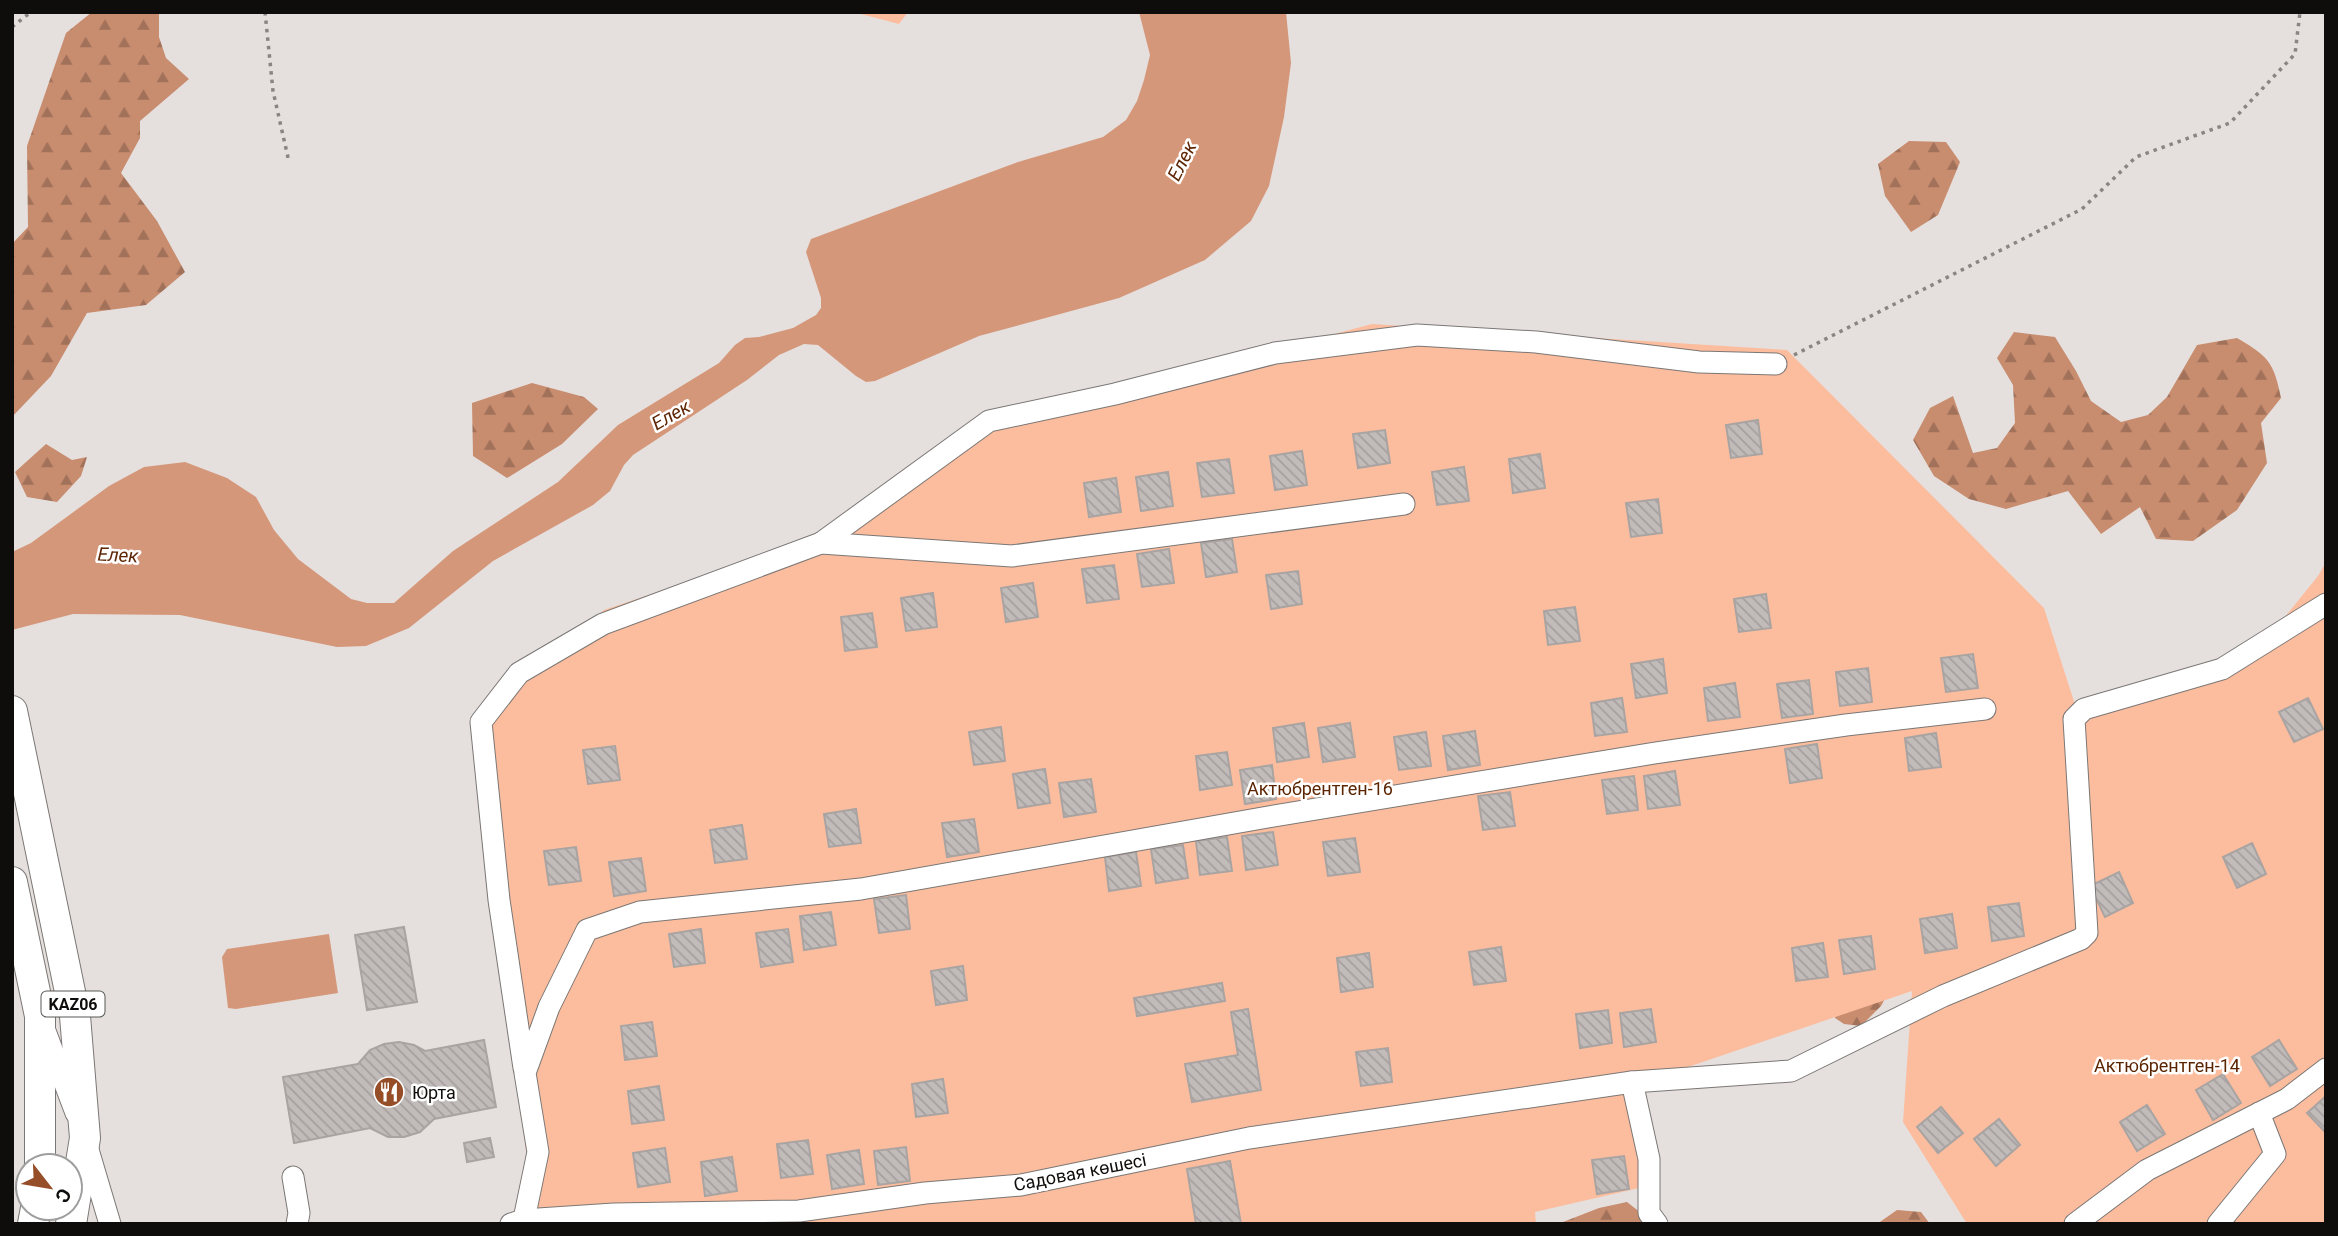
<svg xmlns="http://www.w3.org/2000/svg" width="2338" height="1236" font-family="Roboto,sans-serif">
  <defs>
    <pattern id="grass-tufts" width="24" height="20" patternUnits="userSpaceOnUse" patternTransform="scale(1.75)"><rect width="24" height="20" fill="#fcbd9e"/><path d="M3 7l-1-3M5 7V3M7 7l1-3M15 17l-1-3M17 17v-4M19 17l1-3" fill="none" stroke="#d7a187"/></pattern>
    <pattern id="forest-firs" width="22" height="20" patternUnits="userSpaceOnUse" patternTransform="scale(1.75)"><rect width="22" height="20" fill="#c88c6f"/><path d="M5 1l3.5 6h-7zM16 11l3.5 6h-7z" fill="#a1715a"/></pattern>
    <pattern id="building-back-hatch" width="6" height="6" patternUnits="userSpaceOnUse" patternTransform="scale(1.75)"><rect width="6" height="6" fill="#c1bcba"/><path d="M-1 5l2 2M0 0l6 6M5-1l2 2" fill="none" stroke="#a5a09f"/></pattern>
  </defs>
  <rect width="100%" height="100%" fill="#e5e0de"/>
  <!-- grass -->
  <polygon fill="url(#grass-tufts)" points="853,12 908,12 899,24"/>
  <!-- forest -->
  <g fill="url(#forest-firs)">
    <polygon points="92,12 159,12 159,37 166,58 189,79 140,121 140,138 121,173 157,221 185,272 146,305 87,313 51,376 12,417 12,244 28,227 27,146 66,33"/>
    <polygon points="1909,141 1946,142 1960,162 1938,215 1911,232 1885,196 1878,164"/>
    <path d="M2014 332 2055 337 2076 371 2091 401 2121 422 2148 415 2167 397 2197 345 2237 338C2268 356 2274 362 2281 398L2261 423 2267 463 2237 510 2193 541 2156 539 2140 507 2101 534 2068 491 2006 509 1969 499 1934 476 1913 440 1930 408 1953 396 1973 453 1997 448 2015 423 2013 385 1997 358Z"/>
    <polygon points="532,383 584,397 598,409 562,444 507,478 473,456 472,403"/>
    <polygon points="46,444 72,460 87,457 81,476 57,502 27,497 15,472"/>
    <polygon points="1888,993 1881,1006 1861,1026 1844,1024 1835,1018 1835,1004"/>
    <polygon points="1627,1202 1655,1224 1564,1224 1563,1222 1599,1208"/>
    <polygon points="1897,1210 1921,1212 1930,1224 1877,1224"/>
  </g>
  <!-- garden -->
  <polygon fill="#fcbd9e" points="1372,324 1787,350 2044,608 2079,717 2254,655 2318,576 2326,562 2326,1224 1967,1224 1903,1122 1912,991 1641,1083 1648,1186 1535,1212 1536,1224 534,1224 481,740 513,690 604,610 803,543 976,429"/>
  <!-- water -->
  <g fill="#d5977a">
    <polygon points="1139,12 1286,12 1291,63 1284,117 1269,186 1251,221 1205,260 1119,298 979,336 875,381 866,382 856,376 818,345 804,344 779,355 747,380 633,455 624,465 610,491 593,505 493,561 409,628 366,646 337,647 180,615 73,614 12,630 12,552 31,543 109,486 144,467 185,462 227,478 256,497 274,530 298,559 351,599 367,603 394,603 453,551 558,482 618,425 719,363 735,345 745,338 759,337 793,328 816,315 821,308 821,298 806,252 811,239 1018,162 1103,137 1126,120 1137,101 1144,80 1150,55"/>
    <polygon points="329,934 338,993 236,1009 228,1008 222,957 227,949"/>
  </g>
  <!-- building -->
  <g fill="url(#building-back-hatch)" stroke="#a9a4a2" stroke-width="2">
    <polygon points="1758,420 1762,454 1731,458 1726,425"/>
    <polygon points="1385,430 1390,463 1358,468 1353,434"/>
    <polygon points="1302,451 1307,485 1275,490 1270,456"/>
    <polygon points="1540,454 1545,488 1513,493 1509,459"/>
    <polygon points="1229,459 1234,493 1202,497 1197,463"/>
    <polygon points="1464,467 1469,501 1437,505 1432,472"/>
    <polygon points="1168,472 1173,506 1141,511 1136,477"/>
    <polygon points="1116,478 1121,512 1089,517 1084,483"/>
    <polygon points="1658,499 1662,533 1631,537 1626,503"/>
    <polygon points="1232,539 1237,572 1206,577 1201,543"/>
    <polygon points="1169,549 1174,583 1142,587 1137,554"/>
    <polygon points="1114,565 1119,599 1087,603 1082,569"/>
    <polygon points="1298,571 1302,604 1271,609 1266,575"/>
    <polygon points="1033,583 1038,617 1006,622 1001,588"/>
    <polygon points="933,593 937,627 906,631 901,598"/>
    <polygon points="1766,594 1771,628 1739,632 1734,599"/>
    <polygon points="1575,607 1580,641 1548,645 1544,611"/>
    <polygon points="872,613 877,647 845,651 841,617"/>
    <polygon points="1973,654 1978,688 1946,692 1941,658"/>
    <polygon points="1663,659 1667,693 1636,698 1631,664"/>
    <polygon points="1868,668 1872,702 1840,706 1836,672"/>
    <polygon points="1809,680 1813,714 1782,718 1777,684"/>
    <polygon points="1735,683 1740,717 1708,721 1704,688"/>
    <polygon points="1622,698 1627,732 1595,736 1591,703"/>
    <polygon points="2308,698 2323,729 2294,742 2279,712"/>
    <polygon points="1304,723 1309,757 1277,762 1273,728"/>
    <polygon points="1350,723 1355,757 1323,762 1318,728"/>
    <polygon points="1001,727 1005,761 974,765 969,732"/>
    <polygon points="1475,731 1480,765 1448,770 1443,736"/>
    <polygon points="1426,732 1431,766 1399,770 1394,737"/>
    <polygon points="1936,733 1941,767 1909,771 1905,738"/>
    <polygon points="1817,744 1822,778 1790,783 1785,749"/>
    <polygon points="615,746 620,780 588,784 583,750"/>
    <polygon points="1227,752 1232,785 1200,790 1196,756"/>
    <polygon points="1272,765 1276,799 1245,804 1240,770"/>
    <polygon points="1045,769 1050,803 1018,808 1013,774"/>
    <polygon points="1675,771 1680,805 1648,809 1644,776"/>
    <polygon points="1634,776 1638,810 1607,814 1602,780"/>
    <polygon points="1091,779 1096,812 1064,817 1059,783"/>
    <polygon points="1510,792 1515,826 1483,830 1478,796"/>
    <polygon points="856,809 861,843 829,847 824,814"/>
    <polygon points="974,819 979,852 947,857 942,823"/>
    <polygon points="742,825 747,859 715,863 710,830"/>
    <polygon points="1273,832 1278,865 1246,870 1242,836"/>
    <polygon points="1227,837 1232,871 1200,875 1196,841"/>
    <polygon points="1355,838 1360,872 1328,876 1323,842"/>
    <polygon points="2252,843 2266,874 2237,888 2223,857"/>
    <polygon points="1183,845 1188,878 1156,883 1151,849"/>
    <polygon points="576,847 581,881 549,885 544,851"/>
    <polygon points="1136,852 1141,886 1109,891 1105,857"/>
    <polygon points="641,858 646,891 614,896 609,862"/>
    <polygon points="2119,872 2133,903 2105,917 2090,886"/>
    <polygon points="906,895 910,929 879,933 874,899"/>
    <polygon points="2019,903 2024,936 1992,941 1988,907"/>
    <polygon points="831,912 836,945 804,950 800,916"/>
    <polygon points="1952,914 1957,948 1925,953 1920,919"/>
    <polygon points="404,927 417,1002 367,1010 355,935"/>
    <polygon points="701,929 705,963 674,967 669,934"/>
    <polygon points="788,929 793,962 761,967 756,933"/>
    <polygon points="1871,936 1875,969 1844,974 1839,940"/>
    <polygon points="1823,943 1828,977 1796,981 1792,948"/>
    <polygon points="1501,947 1506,981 1474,985 1469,952"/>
    <polygon points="1369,953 1373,987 1341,992 1337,958"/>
    <polygon points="963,966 967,1000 936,1005 931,971"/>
    <polygon points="1222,983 1225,1001 1137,1016 1134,998"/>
    <polygon points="1248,1009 1261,1090 1192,1102 1185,1064 1238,1055 1231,1012"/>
    <polygon points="1651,1009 1656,1042 1624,1047 1620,1013"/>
    <polygon points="1608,1010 1612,1043 1580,1048 1576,1014"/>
    <polygon points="652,1022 657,1056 625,1060 621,1026"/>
    <polygon points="484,1040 496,1107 434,1119 420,1132 404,1137 388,1137 370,1128 294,1143 283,1077 358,1064 370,1050 384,1044 399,1042 414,1045 425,1051"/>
    <polygon points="2279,1040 2297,1069 2270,1086 2252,1057"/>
    <polygon points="1388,1048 1392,1082 1361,1086 1356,1052"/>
    <polygon points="2223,1074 2241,1103 2213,1120 2196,1090"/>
    <polygon points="943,1079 948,1113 916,1117 912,1084"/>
    <polygon points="659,1086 664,1120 632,1124 628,1091"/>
    <polygon points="2326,1096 2326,1133 2307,1113"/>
    <polygon points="2147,1105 2165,1134 2137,1151 2120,1122"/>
    <polygon points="1941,1107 1963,1133 1938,1153 1917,1127"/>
    <polygon points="1999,1119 2020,1145 1996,1166 1974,1139"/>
    <polygon points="490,1138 494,1157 467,1162 464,1143"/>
    <polygon points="808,1140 813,1174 781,1178 777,1144"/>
    <polygon points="906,1147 910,1181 878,1185 874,1151"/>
    <polygon points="665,1148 670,1182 638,1187 633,1153"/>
    <polygon points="859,1150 864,1184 832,1189 827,1155"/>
    <polygon points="1624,1156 1629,1189 1597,1194 1592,1160"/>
    <polygon points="732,1157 737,1191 705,1196 701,1162"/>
    <polygon points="1230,1161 1241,1224 1196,1224 1187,1169"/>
  </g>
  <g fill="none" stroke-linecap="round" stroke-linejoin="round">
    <!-- minor casing -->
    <g stroke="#7b7775" stroke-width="23">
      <g id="minor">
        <polyline points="821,543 989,421 1115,394 1275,353 1417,335 1536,342 1699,362 1776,364"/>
        <polyline points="45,1031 76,1113"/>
        <polyline points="524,1068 499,900 481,722 519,673 603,624 821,543 1012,556 1404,504"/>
        <polyline points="86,1143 110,1224"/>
        <polyline points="293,1177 299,1213 297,1224"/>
        <polyline points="511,1224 523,1220 614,1214 799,1211 925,1193 1021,1185 1249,1138 1632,1082"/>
        <polyline points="523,1224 538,1152 525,1073 549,1007 587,930 640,912 861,889 1268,817 1655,753 1846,725 1985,709"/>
        <polyline points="1657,1224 1649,1213 1649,1159 1632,1082 1791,1071 1943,996 2081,939 2087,933 2074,719 2084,709 2222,669 2326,604"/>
        <polyline points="2075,1224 2147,1170 2287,1099 2326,1069"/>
        <polyline points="2218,1224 2275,1154 2259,1113"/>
      </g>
    </g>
    <!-- highway casing -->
    <g stroke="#7b7775" stroke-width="32">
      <g id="highway">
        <polyline points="12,711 75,1016 85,1138 71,1224"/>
        <polyline points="12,882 40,1016 40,1166"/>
        <polyline points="33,1224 36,1208"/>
      </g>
    </g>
    <!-- path -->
    <g stroke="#898583" stroke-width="3.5" stroke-dasharray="3.5 5" stroke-linecap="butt">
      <polyline points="265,12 273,91 289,162"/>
      <polyline points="12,27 31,12"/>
      <polyline points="12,184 12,189"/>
      <polyline points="1794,355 2082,209 2136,157 2230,123 2295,54 2300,12"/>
    </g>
    <!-- minor -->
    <use href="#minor" stroke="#fff" stroke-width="21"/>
    <!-- highway -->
    <use href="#highway" stroke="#fff" stroke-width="30"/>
  </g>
  <!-- icons -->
  <defs>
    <g id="restaurant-disc" transform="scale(1.575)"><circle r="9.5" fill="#954e28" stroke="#fff"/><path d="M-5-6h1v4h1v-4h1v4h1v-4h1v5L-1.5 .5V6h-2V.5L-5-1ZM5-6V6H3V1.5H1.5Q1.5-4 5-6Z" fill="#fff"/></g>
  </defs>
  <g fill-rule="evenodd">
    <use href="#restaurant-disc" x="389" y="1092"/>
  </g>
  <g text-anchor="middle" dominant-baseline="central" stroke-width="5" stroke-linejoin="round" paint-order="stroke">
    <!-- shield labels -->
    <rect fill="#fff" stroke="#575655" stroke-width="2" x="41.5" y="991.5" width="63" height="25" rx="5"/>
    <g font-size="16" font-weight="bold" fill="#0f0d0c">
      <text x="73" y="1004">KАZ06</text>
    </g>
    <!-- park labels -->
    <g font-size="18" fill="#5c2502" stroke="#fff">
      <text x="1320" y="788">Актюбрентген-16</text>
      <text x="2167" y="1065">Актюбрентген-14</text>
    </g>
    <!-- poi labels -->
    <g font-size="18" fill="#0f0d0c" stroke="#fff" text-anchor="start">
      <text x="412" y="1092">Юрта</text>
    </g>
    <!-- street labels -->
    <g font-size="18" fill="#0f0d0c" stroke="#fff">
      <text transform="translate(1080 1172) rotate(-11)">Садовая көшесі</text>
    </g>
    <!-- water labels -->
    <g font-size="19" font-style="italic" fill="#5e2604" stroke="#fff">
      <text transform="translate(1182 161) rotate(-63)">Елек</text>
      <text transform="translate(671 415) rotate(-30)">Елек</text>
      <text transform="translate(118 555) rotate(3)">Елек</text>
    </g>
  </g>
  <!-- border -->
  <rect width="2338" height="1236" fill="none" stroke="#0f0d0c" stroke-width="28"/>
  <!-- north arrow -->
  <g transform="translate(49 1187) rotate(121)"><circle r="33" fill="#ffffff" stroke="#9f9e9e" stroke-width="2"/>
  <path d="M0-5L12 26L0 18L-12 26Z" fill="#954e28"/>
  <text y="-10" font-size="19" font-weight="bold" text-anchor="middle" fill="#0f0d0c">С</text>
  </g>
</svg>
